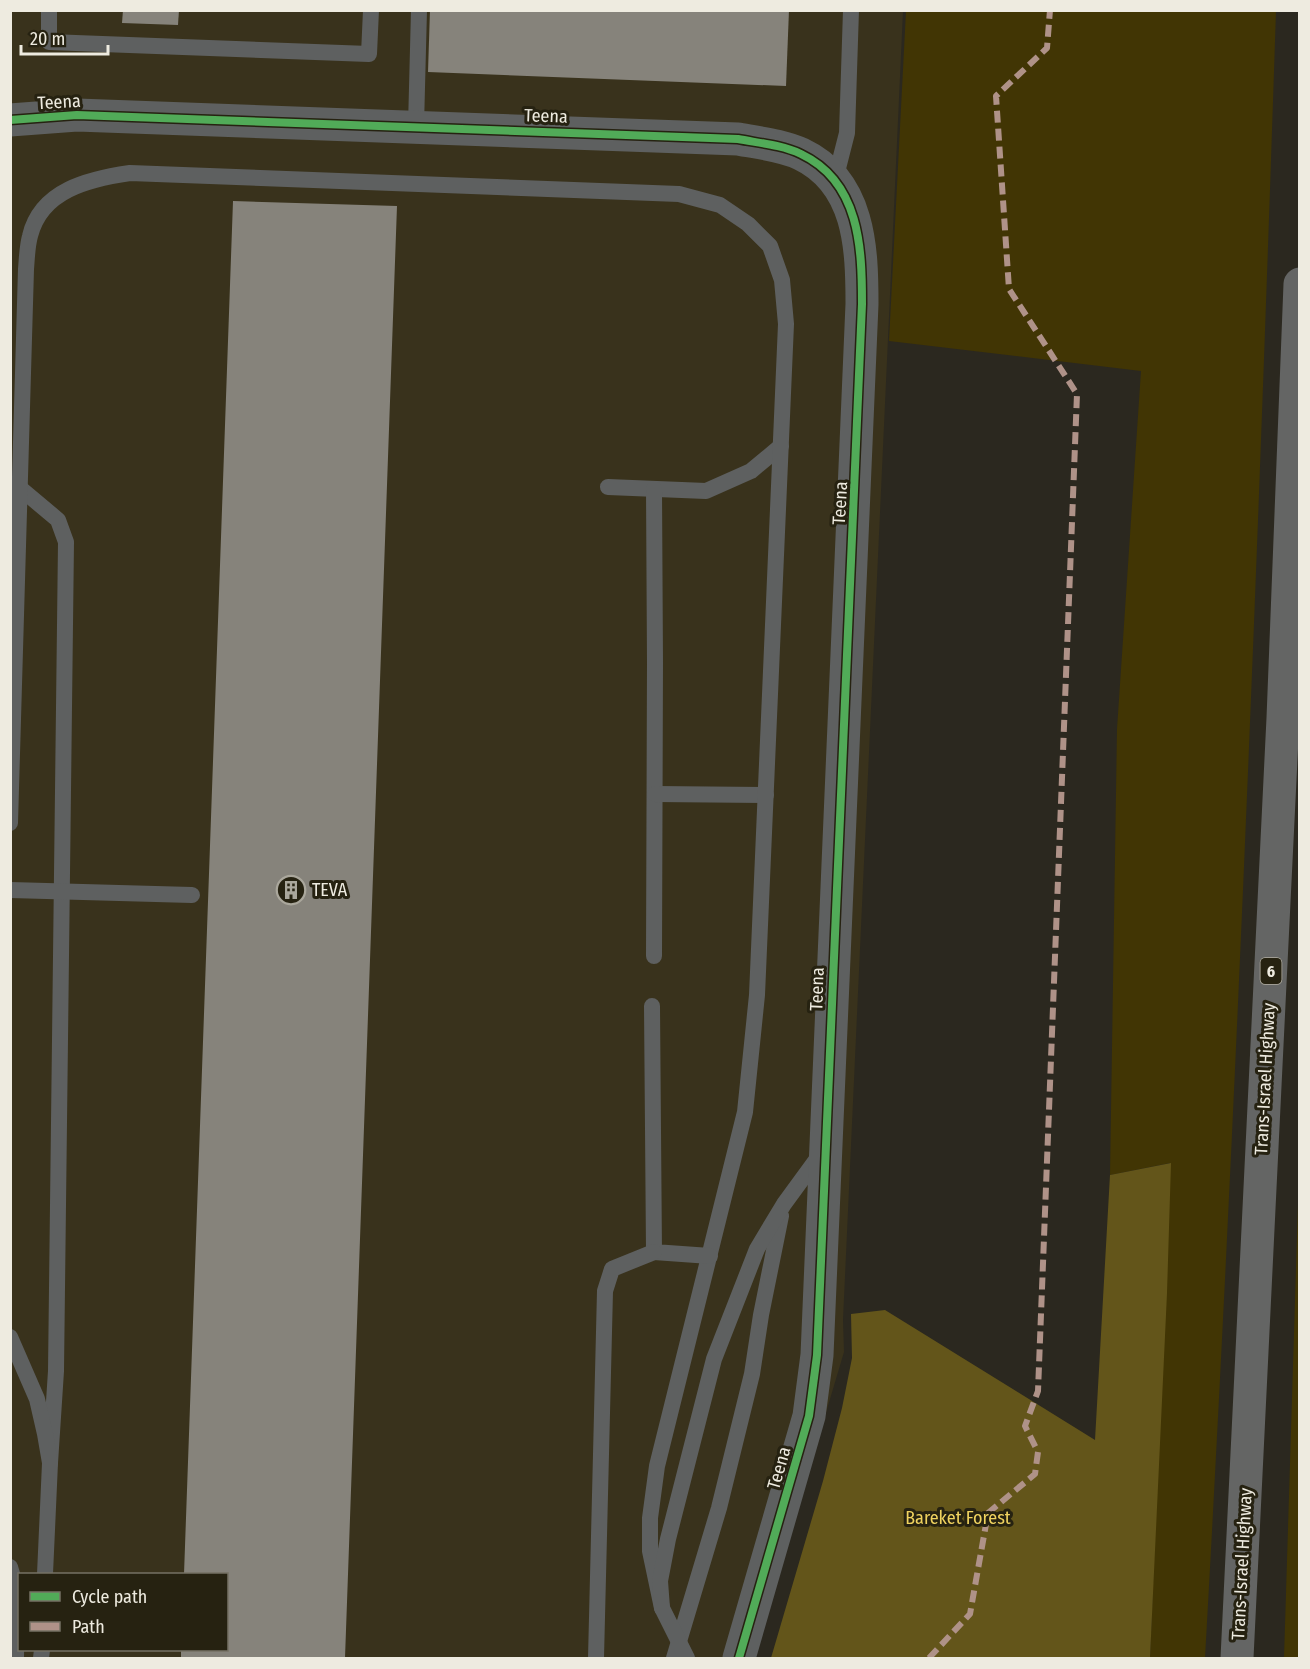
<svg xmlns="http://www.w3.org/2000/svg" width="1310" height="1669" font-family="'Fira Sans Condensed',sans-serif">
  <rect width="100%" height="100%" fill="#2b281f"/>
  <!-- built -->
  <path fill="#39321c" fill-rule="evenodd" d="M11 11H903L843 1320 844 1352 753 1658H11ZM20 1574H226V1650H20Z"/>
  <!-- green -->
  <g fill="#413504">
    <path d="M906 11H1276C1258 560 1236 1109 1205 1658H1150L1170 1163 1110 1175 1117 729 1141 371 889 341Z"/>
    <polygon points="1299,1171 1300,1658 1284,1658"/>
  </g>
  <!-- forest -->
  <polygon fill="#63551a" points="1171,1163 1167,1293 1150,1658 771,1658 823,1481 842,1408 852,1358 851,1314 885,1310 1095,1440 1110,1175"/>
  <!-- building -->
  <g fill="#86837b">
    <polygon points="123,10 179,10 178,25 122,23"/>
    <polygon points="430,10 789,10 786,86 428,72"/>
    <polygon points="233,201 397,206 345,1658 181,1658 181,1650 226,1650 226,1574 184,1574"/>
  </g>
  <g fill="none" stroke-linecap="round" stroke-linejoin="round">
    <!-- lane -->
    <g stroke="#5e6060" stroke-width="16">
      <polyline points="49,10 49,42 369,54 371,10"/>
      <polyline points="416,126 419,10"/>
      <polyline points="835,180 847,133 851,10"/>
      <polyline points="608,487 706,491 751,471 781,446"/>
      <polyline points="20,488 58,520 66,542 56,1371 50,1463"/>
      <polyline points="654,489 655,663 654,956"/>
      <polyline points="655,794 766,795"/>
      <path d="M10 823 26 269C27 258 27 247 30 236 41 190 89 179 130 173L679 194 720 205 748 224 770 246 782 280 786 324 757 995 745 1112 657 1466 650 1518V1551L662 1608"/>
      <polyline points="10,890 192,895"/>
      <polyline points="652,1006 654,1252 710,1256"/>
      <polyline points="10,1337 37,1399 45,1434 50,1463 45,1574"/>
      <polyline points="10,1567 17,1591 16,1658"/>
      <polyline points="41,1658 42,1650"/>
      <polyline points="596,1658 605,1291 612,1269 654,1252"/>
      <polyline points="674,1658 719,1508 752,1374 761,1315 781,1216"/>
      <polyline points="687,1658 662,1608 660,1581 668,1539 714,1359 757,1249 784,1204 822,1152"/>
    </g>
    <!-- street -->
    <path stroke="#5e6060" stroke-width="33" d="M10 120 77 115 738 139C759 143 782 145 801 154 860 182 862 248 862 304L817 1355 809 1416 739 1658"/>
    <!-- highway -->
    <polyline stroke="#646564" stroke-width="33" points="1237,1658 1283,718 1300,284"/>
    <!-- quiet -->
    <polyline stroke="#af9288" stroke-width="6" stroke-dasharray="12 6" stroke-linecap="butt" points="929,1658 970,1614 988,1513 1035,1474 1038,1452 1025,1426 1038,1391 1077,394 1009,289 996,96 1047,48 1050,10"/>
    <!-- cycleway casing -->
    <g stroke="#262211" stroke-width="11">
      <path id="cycleway" d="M10 120 77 115 738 139C759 143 782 145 801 154 860 182 862 248 862 304L817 1355 809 1416 739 1658"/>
    </g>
    <!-- cycleway -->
    <use href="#cycleway" stroke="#51ab58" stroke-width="8"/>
  </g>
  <!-- icons -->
  <defs>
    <g id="building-ring" transform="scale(1.5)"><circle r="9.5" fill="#262211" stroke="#aaa79c" stroke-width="1.5"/><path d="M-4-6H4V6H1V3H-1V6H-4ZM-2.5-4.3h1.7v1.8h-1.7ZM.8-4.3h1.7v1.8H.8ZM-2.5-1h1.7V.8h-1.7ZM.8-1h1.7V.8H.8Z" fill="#aaa79c"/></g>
  </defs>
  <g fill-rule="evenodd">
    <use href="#building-ring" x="291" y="890"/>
  </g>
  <g text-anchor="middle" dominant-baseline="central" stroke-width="6" stroke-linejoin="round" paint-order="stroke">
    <!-- shield labels -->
    <rect fill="#262211" stroke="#b2afa2" stroke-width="1.5" x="1260.5" y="958" width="21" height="26" rx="4.5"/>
    <g font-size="16" font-weight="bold" fill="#eeebe0">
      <text x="1271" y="971">6</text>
    </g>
    <!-- street labels -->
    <g font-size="18" fill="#eeebe0" stroke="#262211">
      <text transform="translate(59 102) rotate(-3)">Teena</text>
      <text transform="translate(546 116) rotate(2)">Teena</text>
      <text transform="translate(840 503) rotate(-87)">Teena</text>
      <text transform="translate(817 989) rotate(-88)">Teena</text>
      <text transform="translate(1265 1079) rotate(-87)">Trans-Israel Highway</text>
      <text transform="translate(779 1468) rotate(-74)">Teena</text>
      <text transform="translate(1242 1564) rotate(-87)">Trans-Israel Highway</text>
    </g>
    <!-- poi labels -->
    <g font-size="18" fill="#eeebe0" stroke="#262211" text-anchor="start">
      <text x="312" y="890">TEVA</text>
    </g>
    <!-- park labels -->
    <g font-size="18" fill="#f0d35f" stroke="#262211">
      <text x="958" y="1518">Bareket Forest</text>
    </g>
  </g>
  <!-- border -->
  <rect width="1310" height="1669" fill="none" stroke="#eeebe0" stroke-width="24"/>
  <!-- legend -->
  <rect x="18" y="1573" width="210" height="78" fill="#262211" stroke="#767264" stroke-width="1.5"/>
  <rect x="30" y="1592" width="30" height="9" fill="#51ab58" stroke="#767264" stroke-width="1.5"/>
  <text x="72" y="1603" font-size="18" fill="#eeebe0">Cycle path</text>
  <rect x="30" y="1622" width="30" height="9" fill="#af9288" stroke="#767264" stroke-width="1.5"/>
  <text x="72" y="1633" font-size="18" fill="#eeebe0">Path</text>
  <!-- scale -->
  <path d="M21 45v9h87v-9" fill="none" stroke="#eeebe0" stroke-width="3"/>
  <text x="30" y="45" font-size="18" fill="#eeebe0" stroke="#262211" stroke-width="4.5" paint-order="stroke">20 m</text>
</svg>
